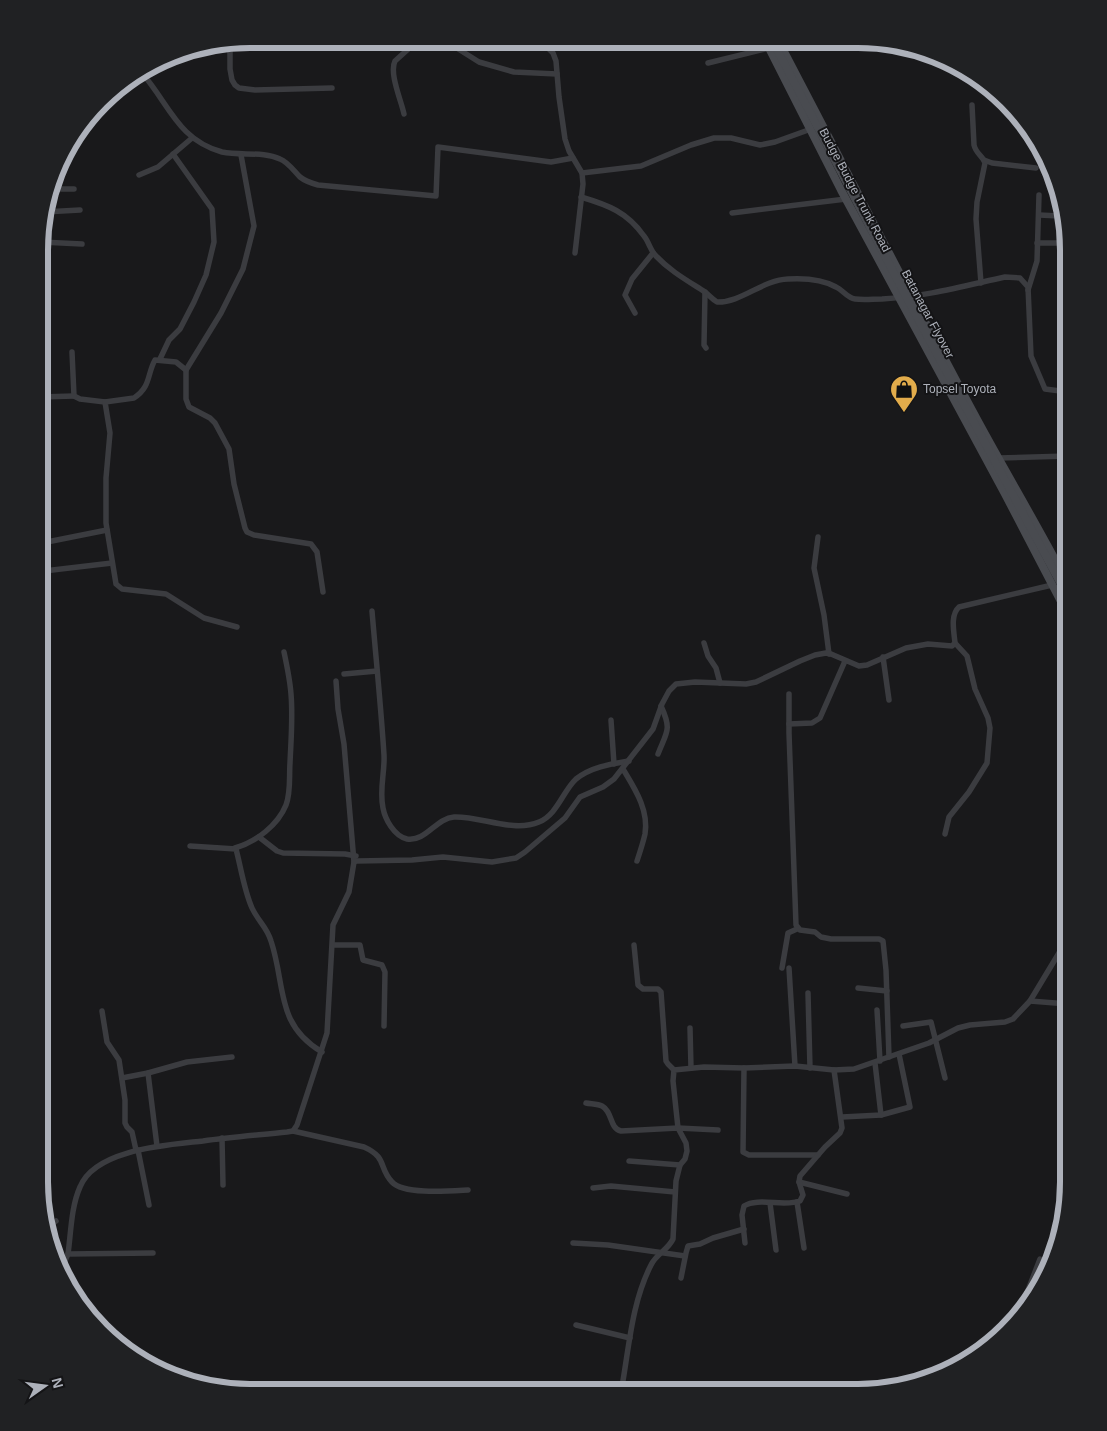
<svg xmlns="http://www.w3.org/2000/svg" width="1107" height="1431" font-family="Arial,sans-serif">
  <rect width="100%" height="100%" fill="#19191b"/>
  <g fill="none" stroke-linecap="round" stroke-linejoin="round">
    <!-- street -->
    <g stroke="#3b3c40" stroke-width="5.5">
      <polyline points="540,40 553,53 556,61 559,97 565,139 569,151 582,173 583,184 575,253"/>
      <polyline points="230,42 230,69 232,80 235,85 239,88 255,90 332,88"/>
      <polyline points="230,45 252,44 254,42 255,39"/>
      <polyline points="708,63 769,48"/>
      <path d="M142 73C169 104 178 140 222 152 241 156 263 151 280 159 288 162 294 171 300 177 305 181 311 183 318 185L436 196 438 147 551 162 573 158"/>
      <path d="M972 105 974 145C976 154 983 156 985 163L977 202 976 219 981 283"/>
      <path d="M404 114C401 100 389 73 395 61L415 43 427 41 452 45 479 62 514 72 557 74"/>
      <polyline points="984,160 992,163 1036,168"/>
      <polyline points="582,173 641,166 691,145 714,138 731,138 760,145 775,142 811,129"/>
      <polyline points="139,175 158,167 192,138"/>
      <polyline points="52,189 74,189"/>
      <path d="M581 197C608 205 627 212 644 236 649 242 650 250 656 256 670 271 688 281 705 292 709 295 712 299 717 302 741 303 762 280 788 279 805 278 822 279 836 287 843 290 847 298 855 299 864 300 873 299 882 299 924 297 964 286 1005 277L1020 278 1028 287 1031 356 1045 389 1068 392"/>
      <polyline points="44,212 80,210"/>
      <polyline points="732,213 846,199"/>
      <polyline points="1039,215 1060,216"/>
      <polyline points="41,242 82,244"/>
      <polyline points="1037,243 1067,243"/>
      <polyline points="1028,290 1037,261 1039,195"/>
      <polyline points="705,292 704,345 706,348"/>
      <polyline points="635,313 625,295 632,279 653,253"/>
      <polyline points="72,352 74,396 80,399 105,402"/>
      <polyline points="160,359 169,340 180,329 194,302 206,275 214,242 212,209 173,154"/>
      <polyline points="186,370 221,313 243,269 254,226 241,155"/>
      <polyline points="40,397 74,396"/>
      <polyline points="999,458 1068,456"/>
      <path d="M107 530 42 543C39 552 38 564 44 571L112 563"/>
      <polyline points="818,537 814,568 824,615 829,654"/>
      <path d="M372 611C376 659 381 707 384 755 385 772 379 790 383 808 385 819 394 836 407 839 426 842 436 818 454 817 481 816 513 833 539 822 557 815 563 791 576 779 591 767 611 764 629 761"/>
      <path d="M237 627 204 618 166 594 122 589 116 584 106 523V478L110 433 105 402 134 398C151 387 147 374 155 360L176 362 186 370V399L189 407 210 418 215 423 229 449 234 484 245 528 247 532 254 535 311 544 317 552 323 592"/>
      <polyline points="704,643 708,656 716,668 720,683"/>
      <polyline points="883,657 889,700"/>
      <polyline points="344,674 377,671"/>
      <polyline points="336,681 338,709 344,744 354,862"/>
      <polyline points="789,694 789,733 796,925 800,930 815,932 821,937 831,939 879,939 883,941 886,970 889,1057"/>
      <polyline points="611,720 614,764"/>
      <polyline points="789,724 812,723 820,718 845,661"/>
      <path d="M658 754C667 731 672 730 661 706"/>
      <path d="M623 769C635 789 649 810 645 834 643 843 640 852 637 861"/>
      <polyline points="945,834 949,817 969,792 987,763 990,728 988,718 975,689 967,656 955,643"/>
      <polyline points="259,837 277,851 283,853 345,854 356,856"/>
      <path d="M190 846 236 849C241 868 244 890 252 908 258 921 267 927 271 941 286 986 275 1024 322 1052"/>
      <path d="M235 848C256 842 278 825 286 805 291 792 289 776 290 763 291 740 293 717 291 694 290 680 287 666 284 652"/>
      <polyline points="333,945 360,945 363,960 382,965 385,972 384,1026"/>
      <polyline points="634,945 638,985 643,989 658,989 661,992 666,1061 668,1064 674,1070"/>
      <polyline points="782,968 788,933 797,929"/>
      <polyline points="789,968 795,1066"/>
      <polyline points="858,988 887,991"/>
      <polyline points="808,993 810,1068"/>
      <polyline points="1030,1001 1068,1004"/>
      <polyline points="877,1010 880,1061"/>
      <polyline points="102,1011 107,1042 119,1060 125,1100 125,1123 127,1127 132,1132 136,1150"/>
      <polyline points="903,1026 931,1022 945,1078"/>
      <polyline points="690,1028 691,1068"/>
      <polyline points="875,1063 881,1115"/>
      <polyline points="744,1068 743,1152 749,1155 818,1155"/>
      <polyline points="122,1078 148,1073"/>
      <path d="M586 1103C591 1104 598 1104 602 1106 613 1112 609 1128 621 1131L678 1128 718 1130"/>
      <polyline points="842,1117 881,1115 910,1107 899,1054"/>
      <path d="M293 1131 364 1147C388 1158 378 1167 392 1182 404 1195 450 1191 468 1190"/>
      <polyline points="222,1138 223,1185"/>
      <polyline points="157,1146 148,1073 187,1062 232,1057"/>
      <polyline points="138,1150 149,1205"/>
      <polyline points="629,1161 680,1165"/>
      <polyline points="799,1182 847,1194"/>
      <polyline points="593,1188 611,1186 675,1192"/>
      <polyline points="797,1202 804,1248"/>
      <polyline points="770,1203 776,1250"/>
      <polyline points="49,1226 56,1221"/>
      <polyline points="573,1243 608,1245 685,1256"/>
      <path d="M745 1243 742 1215 744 1206C758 1197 784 1207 800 1201L803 1195 799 1182 800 1176 825 1147 840 1133 842 1128 834 1070"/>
      <polyline points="68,1254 153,1253"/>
      <path d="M58 1264 65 1261 68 1254C71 1233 71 1207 80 1187 95 1149 168 1145 203 1141 231 1137 259 1135 287 1132L293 1131 297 1125 327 1033 333 925 349 892 354 862 357 861 412 860 443 857 492 862 516 858 525 852 565 818 580 797 603 787 614 779 653 729 662 704 669 691 676 684 695 682 746 684 756 682 800 661 815 655 826 653 831 654 859 666 867 665 906 648 928 644 952 646 955 643C954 632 950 615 959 607L1052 585"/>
      <polyline points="681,1278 686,1253 688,1246 700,1244 713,1238 744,1229"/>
      <polyline points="1023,1309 1023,1303 1040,1259"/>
      <polyline points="576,1325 630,1338"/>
      <path d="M621 1392C629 1350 631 1304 651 1265 656 1254 668 1250 673 1239L676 1181 680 1165 685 1159 687 1151 686 1143 678 1128 673 1081 674 1070 704 1067 744 1068 795 1066 834 1070 854 1069 929 1043 958 1028 970 1025 1005 1022 1013 1019 1030 1001 1068 938"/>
    </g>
    <!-- secondary -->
    <g stroke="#494b50" stroke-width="8">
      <polyline points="765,40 841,190 1004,492 1068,615"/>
      <path d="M778 40C843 164 907 289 973 412 1004 470 1038 526 1068 584"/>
    </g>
    <!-- secondary-bridge -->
    <polyline stroke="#494b50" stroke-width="8" points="772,40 909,302 1068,597"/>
  </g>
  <!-- icons -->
  <defs>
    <g id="shop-pin" transform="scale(1.4375)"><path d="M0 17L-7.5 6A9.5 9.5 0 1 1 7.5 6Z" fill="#e2ac4b" stroke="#141416"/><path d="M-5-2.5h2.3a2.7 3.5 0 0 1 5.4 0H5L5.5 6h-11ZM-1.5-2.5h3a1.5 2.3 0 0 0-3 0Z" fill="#111"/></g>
  </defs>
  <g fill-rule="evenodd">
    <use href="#shop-pin" x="904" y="389"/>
  </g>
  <g text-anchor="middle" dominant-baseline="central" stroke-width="4" stroke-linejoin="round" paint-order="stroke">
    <!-- street labels -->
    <g font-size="12" fill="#adb1ba" stroke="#141416">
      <text transform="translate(855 190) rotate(62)">Budge Budge Trunk Road</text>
      <text transform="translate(928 314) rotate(62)">Batanagar Flyover</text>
    </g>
    <!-- poi labels -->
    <g font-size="12" fill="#adb1ba" stroke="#141416" text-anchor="start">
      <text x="923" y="389">Topsel Toyota</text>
    </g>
  </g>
  <!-- crop -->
  <path d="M0 0H1107V1431H0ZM250 48H858A202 202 0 0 1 1060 250V1182A202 202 0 0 1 858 1384H250A202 202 0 0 1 48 1182V250A202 202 0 0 1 250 48Z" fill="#202123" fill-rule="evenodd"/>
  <path fill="none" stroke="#adb1ba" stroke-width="6" d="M250 48H858A202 202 0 0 1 1060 250V1182A202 202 0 0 1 858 1384H250A202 202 0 0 1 48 1182V250A202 202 0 0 1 250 48Z"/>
  <!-- north arrow -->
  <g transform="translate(45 1386) rotate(76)" stroke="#141416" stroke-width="4" paint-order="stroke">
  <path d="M0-4L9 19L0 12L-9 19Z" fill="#adb1ba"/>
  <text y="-8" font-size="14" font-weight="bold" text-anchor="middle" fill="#adb1ba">N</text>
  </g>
</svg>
